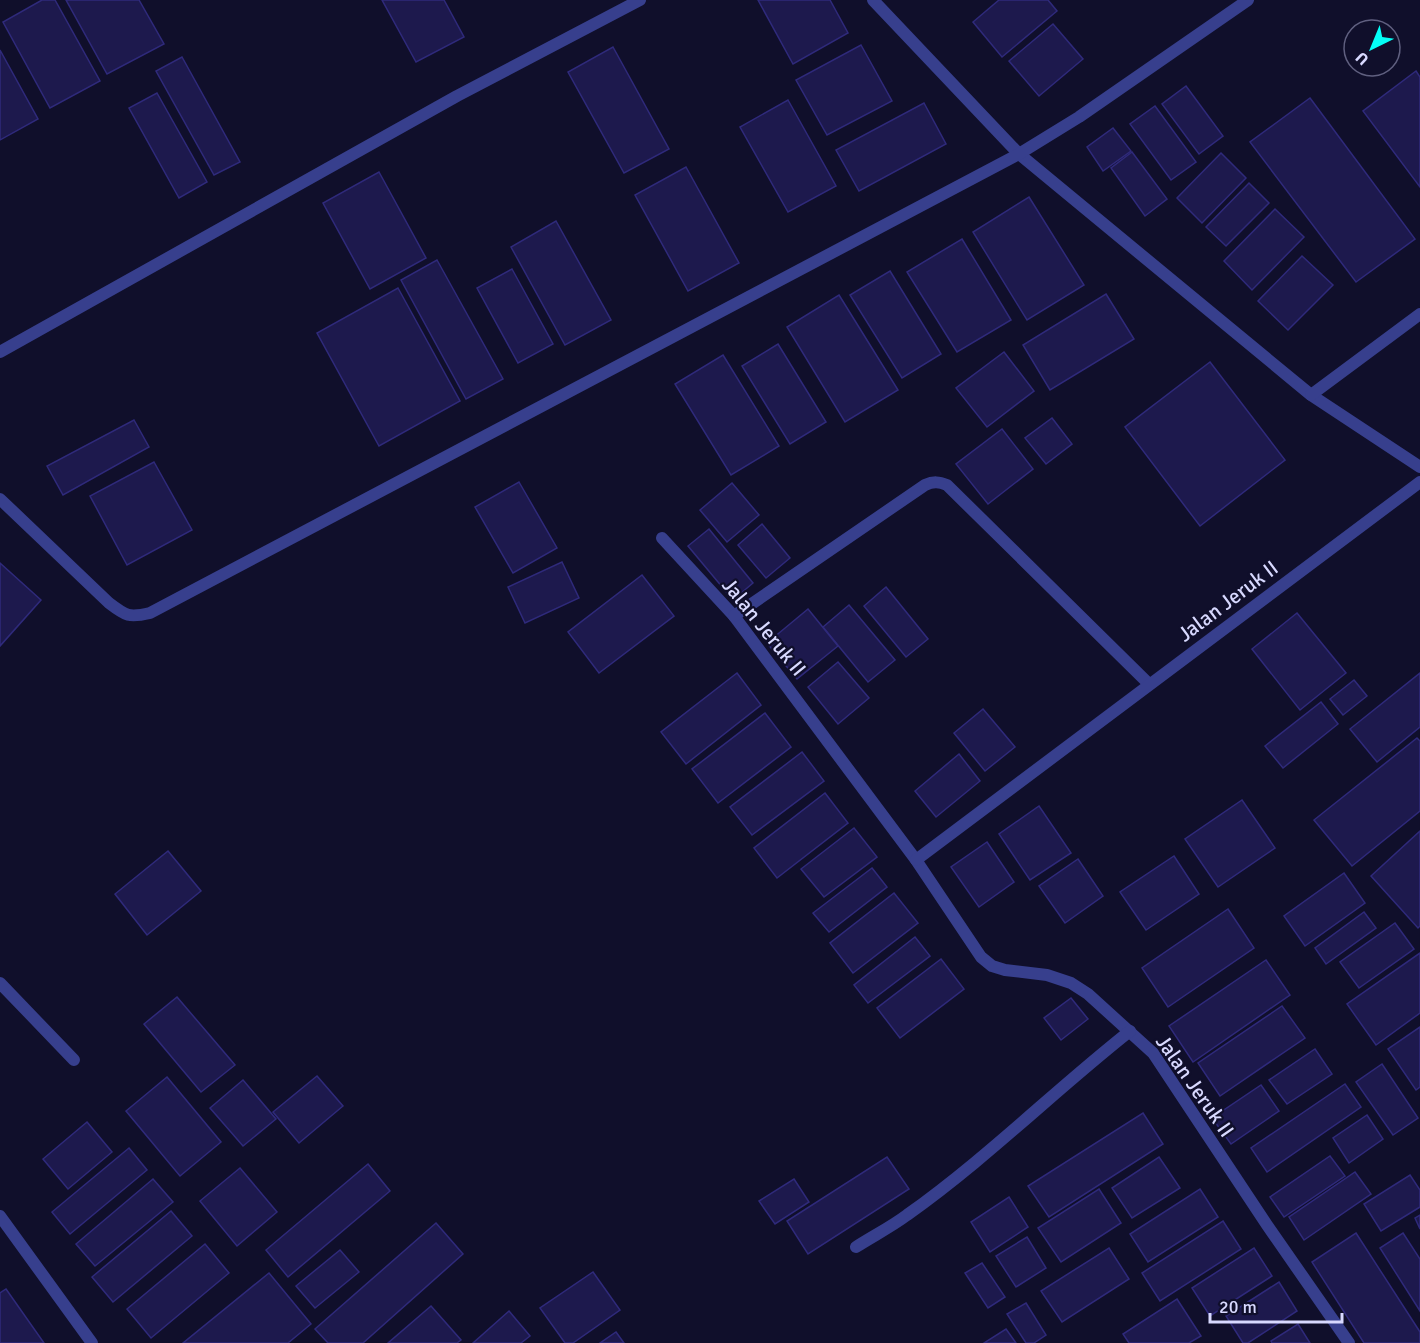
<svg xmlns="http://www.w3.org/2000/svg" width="1420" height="1343" font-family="Signika,sans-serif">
  <rect width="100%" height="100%" fill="#100f2b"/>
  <!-- building -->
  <g fill="#1d194d" stroke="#2f2a7b" stroke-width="1.5">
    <polygon points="42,0 55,0 100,81 50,108 3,22"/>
    <polygon points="66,0 139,0 164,44 107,74"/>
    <polygon points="382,0 444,0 464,37 416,62"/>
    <polygon points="758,0 830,0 848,33 793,64"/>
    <polygon points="999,0 1048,0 1057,11 1002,57 973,22"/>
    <polygon points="1053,24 1083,59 1039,96 1009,61"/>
    <polygon points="861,45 892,101 827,135 796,80"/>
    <polygon points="613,47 669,149 624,173 568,72"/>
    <polygon points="0,50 38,119 0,140"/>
    <polygon points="182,57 240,162 214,175 156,71"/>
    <polygon points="1416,71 1420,77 1420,187 1363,111"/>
    <polygon points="1186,86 1223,136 1199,154 1162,104"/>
    <polygon points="157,93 207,182 179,198 129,108"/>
    <polygon points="1310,98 1415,239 1356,282 1250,142"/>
    <polygon points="788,100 836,186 788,212 740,127"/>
    <polygon points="924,103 946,144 859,191 836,150"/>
    <polygon points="1155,106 1196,162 1171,180 1130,124"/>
    <polygon points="1113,128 1131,151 1103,171 1087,147"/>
    <polygon points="1132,152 1167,199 1145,216 1111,168"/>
    <polygon points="1221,153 1246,178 1202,223 1177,198"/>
    <polygon points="686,167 739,263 688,291 635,195"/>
    <polygon points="379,172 426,258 370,289 323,203"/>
    <polygon points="1249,183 1269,203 1226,246 1206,227"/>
    <polygon points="1029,197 1084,285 1027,320 973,232"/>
    <polygon points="1275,209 1304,237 1252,290 1224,261"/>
    <polygon points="556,221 611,320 565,345 511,247"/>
    <polygon points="962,239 1011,320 957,352 907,272"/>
    <polygon points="1302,256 1333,285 1288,330 1258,301"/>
    <polygon points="437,260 503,379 466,399 401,280"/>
    <polygon points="512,269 553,344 518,363 477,288"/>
    <polygon points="890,271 941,354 902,378 850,295"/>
    <polygon points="398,288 460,401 379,446 317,333"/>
    <polygon points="1106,294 1134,339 1050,390 1023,345"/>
    <polygon points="839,295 898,390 845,422 787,327"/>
    <polygon points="778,344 826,422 790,444 742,366"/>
    <polygon points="1004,352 1034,391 987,427 956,388"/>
    <polygon points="723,355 779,446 731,475 675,384"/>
    <polygon points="1210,362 1285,460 1200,526 1125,427"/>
    <polygon points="1052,418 1072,444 1046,464 1025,438"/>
    <polygon points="134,420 149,447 63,495 47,466"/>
    <polygon points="1002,429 1033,469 988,504 956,464"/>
    <polygon points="154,462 192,530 127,565 90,496"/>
    <polygon points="519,482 557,548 513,573 475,507"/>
    <polygon points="732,483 759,515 727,542 700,510"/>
    <polygon points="762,524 790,558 766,578 738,545"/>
    <polygon points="709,529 753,583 733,600 688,546"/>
    <polygon points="562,562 579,598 525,623 508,587"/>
    <polygon points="0,563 41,600 0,646"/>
    <polygon points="642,575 674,616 599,673 568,632"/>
    <polygon points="886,587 928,639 906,657 864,606"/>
    <polygon points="849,605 895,660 868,682 823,627"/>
    <polygon points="808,609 838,646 797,679 767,643"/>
    <polygon points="1297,613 1346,673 1300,710 1252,649"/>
    <polygon points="838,662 869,698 838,724 808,687"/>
    <polygon points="737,673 761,705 686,764 661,732"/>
    <polygon points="1420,673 1420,727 1377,762 1350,729"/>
    <polygon points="1354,680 1367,696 1343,715 1330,699"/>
    <polygon points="1321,702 1338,724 1283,768 1265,746"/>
    <polygon points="983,709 1015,747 985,771 954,733"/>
    <polygon points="765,713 791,747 718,803 692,769"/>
    <polygon points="1417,738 1420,741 1420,811 1352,866 1314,820"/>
    <polygon points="802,752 824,781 752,835 730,807"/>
    <polygon points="959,754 980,781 936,817 915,791"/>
    <polygon points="825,793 848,823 777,878 754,848"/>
    <polygon points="1242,800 1275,848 1218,887 1185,839"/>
    <polygon points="1039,806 1071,853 1030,880 999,834"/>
    <polygon points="854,828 877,857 824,897 801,869"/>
    <polygon points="1420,831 1420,926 1418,928 1371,876"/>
    <polygon points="987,842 1014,882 979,907 951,867"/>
    <polygon points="168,851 201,891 147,935 115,894"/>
    <polygon points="1174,856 1199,894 1146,930 1120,892"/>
    <polygon points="1078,859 1103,896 1065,923 1039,886"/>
    <polygon points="872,868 887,887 829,932 813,913"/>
    <polygon points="1344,873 1365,903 1305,946 1284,916"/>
    <polygon points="894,893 918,923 853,973 830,943"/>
    <polygon points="1228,909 1254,948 1168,1007 1142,968"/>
    <polygon points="1364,912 1376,928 1326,964 1315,948"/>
    <polygon points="1395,923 1414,949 1359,988 1340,962"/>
    <polygon points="915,937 930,956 868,1003 854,985"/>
    <polygon points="1420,953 1420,1013 1376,1045 1347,1004"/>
    <polygon points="941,959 964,989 900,1038 877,1008"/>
    <polygon points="1266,960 1290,995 1193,1062 1169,1026"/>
    <polygon points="177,997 235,1065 201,1092 144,1024"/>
    <polygon points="1071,998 1088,1019 1061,1040 1044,1018"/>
    <polygon points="1282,1006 1305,1038 1220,1096 1198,1063"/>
    <polygon points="1420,1027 1420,1087 1416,1090 1388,1049"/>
    <polygon points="1315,1049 1332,1074 1287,1104 1269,1080"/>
    <polygon points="1382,1064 1418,1118 1393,1135 1356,1082"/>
    <polygon points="317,1076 343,1106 299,1143 273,1112"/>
    <polygon points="167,1077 221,1142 180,1176 126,1111"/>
    <polygon points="243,1080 276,1119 243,1146 210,1108"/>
    <polygon points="1345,1084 1361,1107 1267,1172 1251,1148"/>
    <polygon points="1261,1085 1279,1111 1231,1144 1212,1118"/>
    <polygon points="1143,1113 1163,1144 1049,1217 1028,1186"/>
    <polygon points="1367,1115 1383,1139 1349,1163 1333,1138"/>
    <polygon points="87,1122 112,1152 68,1189 43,1159"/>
    <polygon points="129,1148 147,1170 70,1234 52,1212"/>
    <polygon points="1330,1156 1345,1176 1284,1217 1270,1197"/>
    <polygon points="887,1157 909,1189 808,1254 787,1221"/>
    <polygon points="1159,1157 1180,1188 1132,1218 1112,1188"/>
    <polygon points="368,1164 390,1191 288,1277 266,1250"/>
    <polygon points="240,1168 277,1212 237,1246 200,1201"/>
    <polygon points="1355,1172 1371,1194 1304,1240 1289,1217"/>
    <polygon points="1410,1175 1420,1190 1420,1207 1381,1231 1364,1204"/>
    <polygon points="153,1179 173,1202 95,1266 76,1244"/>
    <polygon points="794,1179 809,1202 775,1224 759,1201"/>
    <polygon points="1099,1189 1121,1223 1061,1262 1038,1228"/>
    <polygon points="1200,1189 1218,1217 1148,1262 1130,1234"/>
    <polygon points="1009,1197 1028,1227 990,1252 971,1222"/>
    <polygon points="171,1211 192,1236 113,1302 92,1277"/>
    <polygon points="1420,1215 1420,1229 1415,1218"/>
    <polygon points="1223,1221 1241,1249 1160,1301 1142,1273"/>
    <polygon points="436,1223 463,1254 363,1343 328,1343 315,1329"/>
    <polygon points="1356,1233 1420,1332 1420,1343 1364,1343 1312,1262"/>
    <polygon points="1403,1233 1420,1259 1420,1311 1380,1248"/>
    <polygon points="1027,1237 1046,1268 1016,1287 996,1256"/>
    <polygon points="205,1244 229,1273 151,1338 127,1309"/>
    <polygon points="1109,1248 1129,1279 1062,1322 1041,1291"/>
    <polygon points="1254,1248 1272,1276 1210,1316 1192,1288"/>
    <polygon points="340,1250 359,1272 315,1308 296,1286"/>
    <polygon points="982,1263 1005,1297 988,1308 965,1273"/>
    <polygon points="593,1272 620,1310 573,1343 565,1343 540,1308"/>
    <polygon points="269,1273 311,1324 288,1343 183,1343"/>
    <polygon points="1279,1282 1297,1311 1248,1343 1243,1343 1226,1316"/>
    <polygon points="6,1289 44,1343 0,1343 0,1293"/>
    <polygon points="1177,1299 1201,1336 1189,1343 1129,1343 1123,1334"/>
    <polygon points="1026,1303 1046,1335 1034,1343 1026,1343 1007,1314"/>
    <polygon points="431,1306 461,1340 457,1343 388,1343"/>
    <polygon points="509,1311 530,1336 521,1343 473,1343"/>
    <polygon points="1298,1324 1310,1343 1272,1343 1271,1341"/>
    <polygon points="1006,1329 1016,1343 984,1343"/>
    <polygon points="616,1332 624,1343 600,1343"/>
  </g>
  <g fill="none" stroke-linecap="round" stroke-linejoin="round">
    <!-- minor -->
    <g stroke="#373f8d" stroke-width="12">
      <polyline points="873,0 1019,154 1311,395 1420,467"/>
      <polyline points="0,352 457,96 640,0"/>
      <polyline points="1311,395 1420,314"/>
      <path d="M0 499 109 603C126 616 129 618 150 613L1019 154 1079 117 1248 0"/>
      <polyline points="662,538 734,616 916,860 981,957 992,966 1005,970 1047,975 1071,983 1088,994 1153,1053 1267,1225 1349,1343"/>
      <path d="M734 616 925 485C934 481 939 482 947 485L1149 684"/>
      <polyline points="916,860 1420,482"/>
      <polyline points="0,983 74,1060"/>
      <polyline points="0,1216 92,1343"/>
      <path d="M856 1247C873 1236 891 1227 907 1215 986 1159 1054 1091 1130 1031"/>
    </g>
  </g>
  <g text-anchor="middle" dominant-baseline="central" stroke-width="4.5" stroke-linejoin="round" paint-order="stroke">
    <!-- street labels -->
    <g font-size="21" fill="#d8d9ff" stroke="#100f2b">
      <text transform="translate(1228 601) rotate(-37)">Jalan Jeruk II</text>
      <text transform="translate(764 627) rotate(51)">Jalan Jeruk II</text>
      <text transform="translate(1195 1086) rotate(55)">Jalan Jeruk II</text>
    </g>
  </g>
  <!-- north arrow -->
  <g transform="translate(1372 48) rotate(223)"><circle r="28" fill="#100f2b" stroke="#606080" stroke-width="1.5"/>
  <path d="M0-4.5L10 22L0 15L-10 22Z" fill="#04fff7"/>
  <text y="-9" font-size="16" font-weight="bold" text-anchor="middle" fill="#d8d9ff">U</text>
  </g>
  <!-- scale -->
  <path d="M1210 1313v9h132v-9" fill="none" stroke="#d8d9ff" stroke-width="3"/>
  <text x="1219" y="1313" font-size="18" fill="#d8d9ff" stroke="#100f2b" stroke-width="4.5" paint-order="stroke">20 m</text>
</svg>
